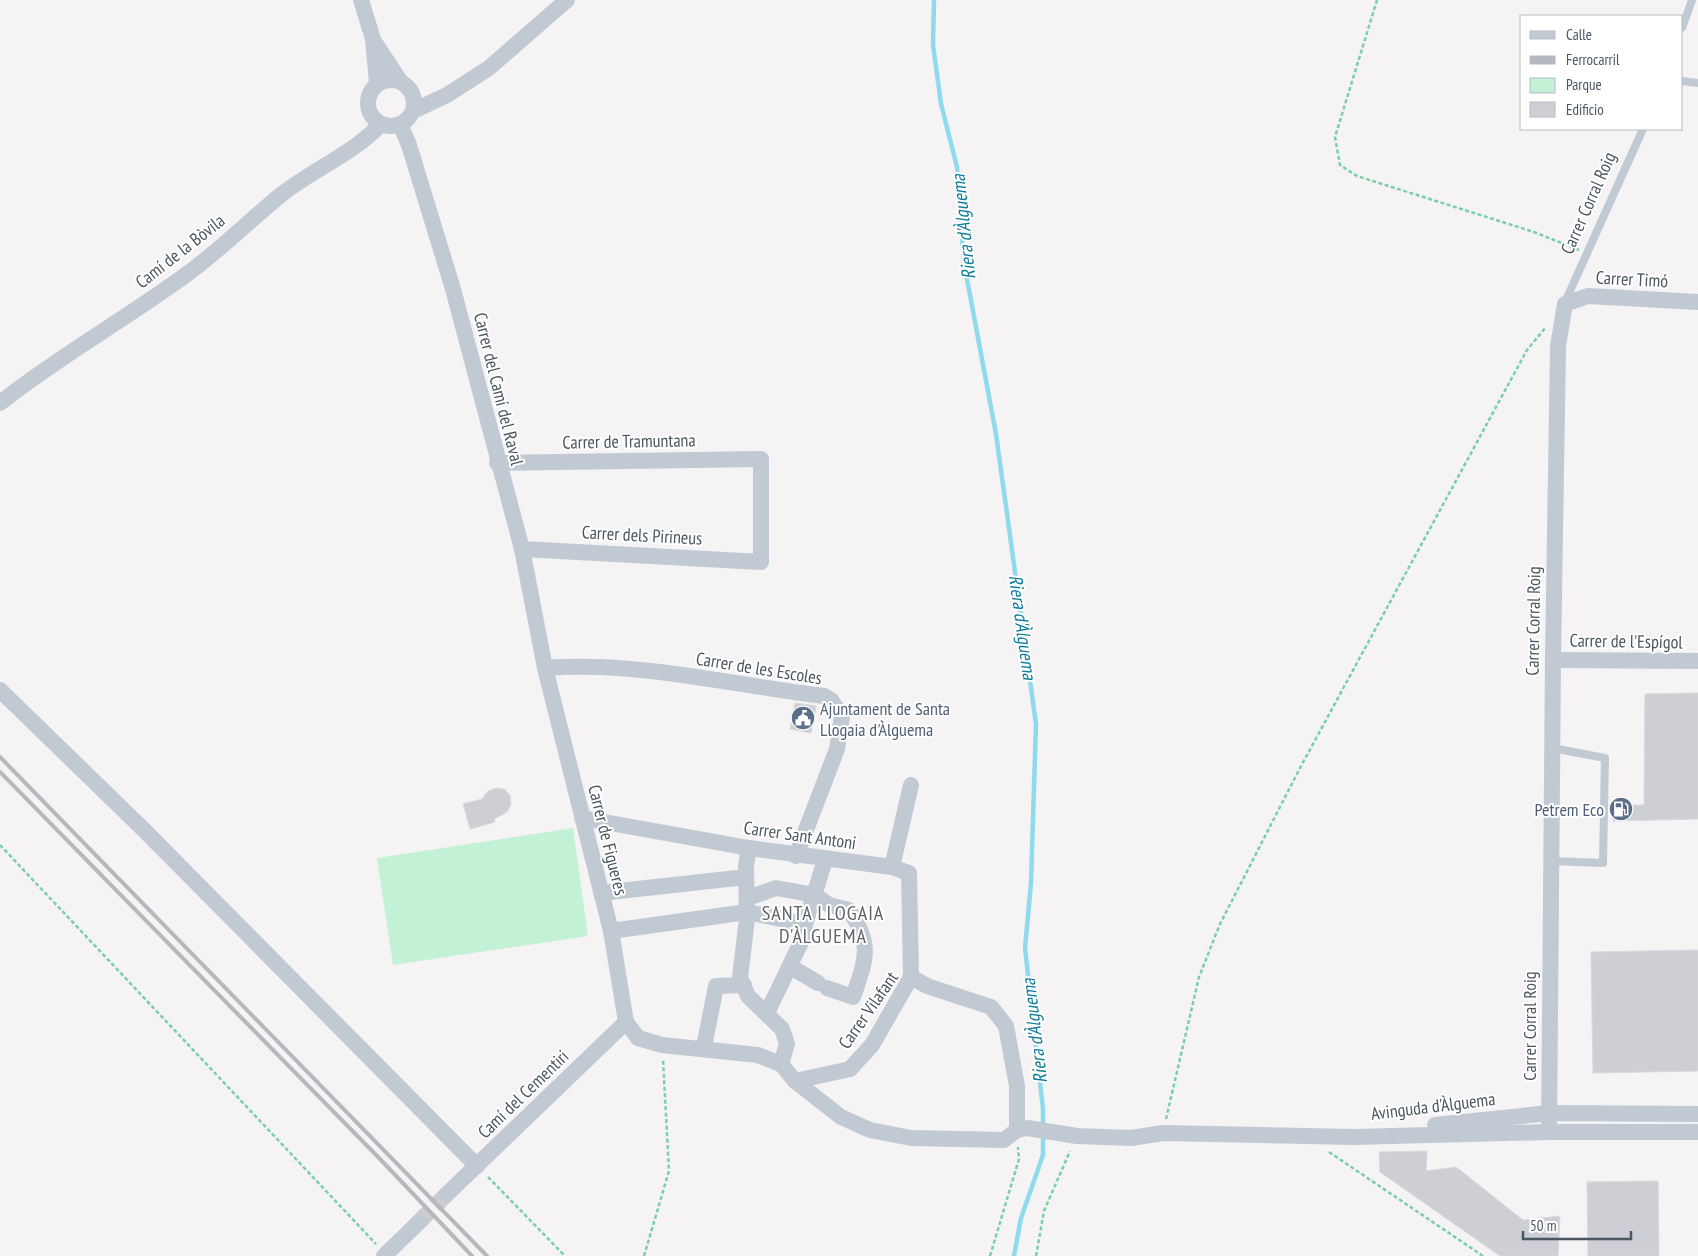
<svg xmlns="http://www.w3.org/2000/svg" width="1698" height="1256" font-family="'PT Sans Narrow',sans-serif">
  <rect width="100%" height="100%" fill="#f5f3f3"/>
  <!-- green -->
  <polygon fill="#c3f1d5" points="573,828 588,936 393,965 377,858"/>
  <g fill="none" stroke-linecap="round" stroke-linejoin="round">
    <!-- stream -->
    <g stroke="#90daee" stroke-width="4.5">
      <polyline points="934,0 933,45 941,104 957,167 964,263 996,434 1036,724 1031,883 1025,948 1043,1109 1043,1127"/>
      <polyline points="1014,1256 1021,1218 1043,1155 1043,1134"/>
    </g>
  </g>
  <!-- building -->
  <g fill="#cdcfd5" stroke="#d7d9de">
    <polygon points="1698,693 1698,819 1613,821 1613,805 1644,805 1645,694"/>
    <polygon points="795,703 816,706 811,733 790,729"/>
    <polygon points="496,788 504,789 510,795 511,804 507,812 494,819 495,822 470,829 463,804 482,799 488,791"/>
    <polygon points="1698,950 1698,1071 1593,1073 1591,952"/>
    <polygon points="1427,1151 1426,1171 1456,1167 1523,1220 1560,1216 1558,1256 1500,1256 1380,1172 1379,1152"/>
    <polygon points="1658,1181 1659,1256 1588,1256 1587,1182"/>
  </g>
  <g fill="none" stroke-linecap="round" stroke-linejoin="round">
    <!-- street-tunnel -->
    <polyline stroke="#caccce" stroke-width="16" stroke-dasharray="16 8" stroke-linecap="butt" points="418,1223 447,1194"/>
    <!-- path -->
    <g stroke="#7ad0a6" stroke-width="2.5" stroke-dasharray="4 2.5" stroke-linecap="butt">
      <polyline points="1377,0 1335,137 1340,165 1357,176 1534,232 1579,250"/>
      <polyline points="0,845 376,1244"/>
      <polyline points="1166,1119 1199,977 1220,924 1301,766 1527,350 1546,327"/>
      <polyline points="1329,1152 1483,1256"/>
      <polyline points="488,1177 565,1256"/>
      <polyline points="644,1256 669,1171 663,1059"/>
      <polyline points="990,1256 1019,1159 1018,1147"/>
      <polyline points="1036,1256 1044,1211 1070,1151"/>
    </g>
    <!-- lane -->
    <g stroke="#c1cad2" stroke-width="8">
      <polyline points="1682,28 1692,0"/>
      <polyline points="1682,81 1698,83"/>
      <polyline points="1565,302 1643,129"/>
      <polyline points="1551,861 1603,863 1605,758 1552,748"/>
    </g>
    <!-- street -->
    <g stroke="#c1cad2" stroke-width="16">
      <polyline points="361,0 373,39 377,83"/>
      <polyline points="375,43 400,81"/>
      <circle cx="391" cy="103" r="23"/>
      <polyline points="413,111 447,95 489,68 567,0"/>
      <polyline points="400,124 409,145 453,289 522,549 545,668 611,931 626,1022 638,1038 662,1045 758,1055 781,1064 795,1081 841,1117 870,1130 911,1138 1004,1140 1017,1130 1027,1128 1077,1136 1131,1138 1163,1133 1354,1137 1549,1132 1698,1132"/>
      <path d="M0 403C59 356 126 319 187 274 220 250 250 220 282 194 314 169 354 153 381 124"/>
      <polyline points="497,463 761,459 761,562 522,549"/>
      <polyline points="1553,660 1698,661"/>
      <path d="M545 668C639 661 731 685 824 696L831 700 842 716 837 749 796 856"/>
      <polyline points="0,690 144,830 477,1166"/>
      <polyline points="582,818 749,848 892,867 909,873 911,977"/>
      <polyline points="749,848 746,866 747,919 740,977 748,996 782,1029 787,1044 781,1064"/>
      <polyline points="892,867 911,785"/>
      <polyline points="601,893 746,877"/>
      <path d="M748 898 776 888 815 895 829 905 849 910C873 945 866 959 853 997L827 988"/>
      <polyline points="611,931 747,912 805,924"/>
      <polyline points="791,967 818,983"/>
      <polyline points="911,977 927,986 991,1007 1006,1026 1017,1086 1017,1130"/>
      <polyline points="767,1013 804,936 805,924 825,860"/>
      <polyline points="704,1047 716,986 744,985"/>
      <polyline points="795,1081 850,1069 872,1045 911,977"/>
      <polyline points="1435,1125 1549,1113 1698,1114"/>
      <polyline points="1549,1132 1553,660 1558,346 1565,304 1588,296 1698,302"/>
      <polyline points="447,1194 626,1022"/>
      <polyline points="384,1256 418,1223"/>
    </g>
    <!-- rail -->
    <g stroke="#b5b8bd" stroke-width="4">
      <polyline points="0,757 487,1256"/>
      <polyline points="0,772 381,1160 472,1256"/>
    </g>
  </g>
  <!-- icons -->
  <defs>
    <g id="civic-disc" transform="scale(1.25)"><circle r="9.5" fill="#5c6f8a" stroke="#fff"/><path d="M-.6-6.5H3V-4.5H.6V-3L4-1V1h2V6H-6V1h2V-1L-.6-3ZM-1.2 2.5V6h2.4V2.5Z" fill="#fff"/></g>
    <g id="fuel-disc" transform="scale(1.25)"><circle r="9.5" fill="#5c6f8a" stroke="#fff"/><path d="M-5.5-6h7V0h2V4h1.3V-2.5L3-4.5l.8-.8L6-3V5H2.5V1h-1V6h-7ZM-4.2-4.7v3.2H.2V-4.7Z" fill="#fff"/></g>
  </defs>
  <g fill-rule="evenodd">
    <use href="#civic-disc" x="803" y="718"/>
    <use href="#fuel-disc" x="1621" y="809"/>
  </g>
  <g text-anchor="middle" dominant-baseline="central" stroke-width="4" stroke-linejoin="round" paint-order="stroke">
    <!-- street labels -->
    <g font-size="18" fill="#4a5661" stroke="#fff">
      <text transform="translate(1588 203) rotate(-66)">Carrer Corral Roig</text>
      <text transform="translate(180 251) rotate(-38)">Camí de la Bòvila</text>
      <text transform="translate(1632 279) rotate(3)">Carrer Timó</text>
      <text transform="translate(499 389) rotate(76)">Carrer del Camí del Raval</text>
      <text transform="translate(629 441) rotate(-1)">Carrer de Tramuntana</text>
      <text transform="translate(642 535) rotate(3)">Carrer dels Pirineus</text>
      <text transform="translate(1533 621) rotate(-89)">Carrer Corral Roig</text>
      <text transform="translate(1626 641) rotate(1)">Carrer de l'Espígol</text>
      <text transform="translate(759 668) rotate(9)">Carrer de les Escoles</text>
      <text transform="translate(800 835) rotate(8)">Carrer Sant Antoni</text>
      <text transform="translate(608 840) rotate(76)">Carrer de Figueres</text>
      <text transform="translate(868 1010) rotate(-55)">Carrer Vilafant</text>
      <text transform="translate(1529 1026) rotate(-90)">Carrer Corral Roig</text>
      <text transform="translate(523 1094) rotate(-44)">Camí del Cementiri</text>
      <text transform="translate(1433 1106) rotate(-7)">Avinguda d'Àlguema</text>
    </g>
    <!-- service labels -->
    <g font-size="18" fill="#4e5e75" stroke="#fff" text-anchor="start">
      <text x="820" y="708">Ajuntament de Santa<tspan x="820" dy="21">Llogaia d'Àlguema</tspan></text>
      <text x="1604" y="809" text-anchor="end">Petrem Eco</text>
    </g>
    <!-- water labels -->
    <g font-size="19" font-style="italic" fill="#0c7c9b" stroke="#fff">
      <text transform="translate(963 227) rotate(-96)">Riera d'Àlguema</text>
      <text transform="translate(1023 627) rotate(82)">Riera d'Àlguema</text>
      <text transform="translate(1034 1031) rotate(-97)">Riera d'Àlguema</text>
    </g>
    <!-- quarter labels -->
    <g font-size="20" letter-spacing="1" fill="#5f6368" stroke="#fff">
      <text x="823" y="913">SANTA LLOGAIA<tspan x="823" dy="23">D'ÀLGUEMA</tspan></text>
    </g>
  </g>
  <!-- legend -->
  <rect x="1520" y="15" width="162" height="115" fill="#ffffff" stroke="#b7bbc0"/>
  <rect x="1530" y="31" width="25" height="8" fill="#c1cad2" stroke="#b7bbc0"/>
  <text x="1566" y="40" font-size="15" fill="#4a5661">Calle</text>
  <rect x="1530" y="56" width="25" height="8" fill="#b5b8bd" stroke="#b7bbc0"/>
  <text x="1566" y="65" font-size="15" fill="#4a5661">Ferrocarril</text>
  <rect x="1530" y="78" width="25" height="15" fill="#c3f1d5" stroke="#b7bbc0"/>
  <text x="1566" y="90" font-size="15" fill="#4a5661">Parque</text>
  <rect x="1530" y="102" width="25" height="15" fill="#cdcfd5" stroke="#b7bbc0"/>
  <text x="1566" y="115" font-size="15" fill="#4a5661">Edificio</text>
  <!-- scale -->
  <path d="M1523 1231v8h108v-8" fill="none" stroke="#4a5661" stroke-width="2.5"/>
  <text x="1530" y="1231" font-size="15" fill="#4a5661" stroke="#ffffff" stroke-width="4" paint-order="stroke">50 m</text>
</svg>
